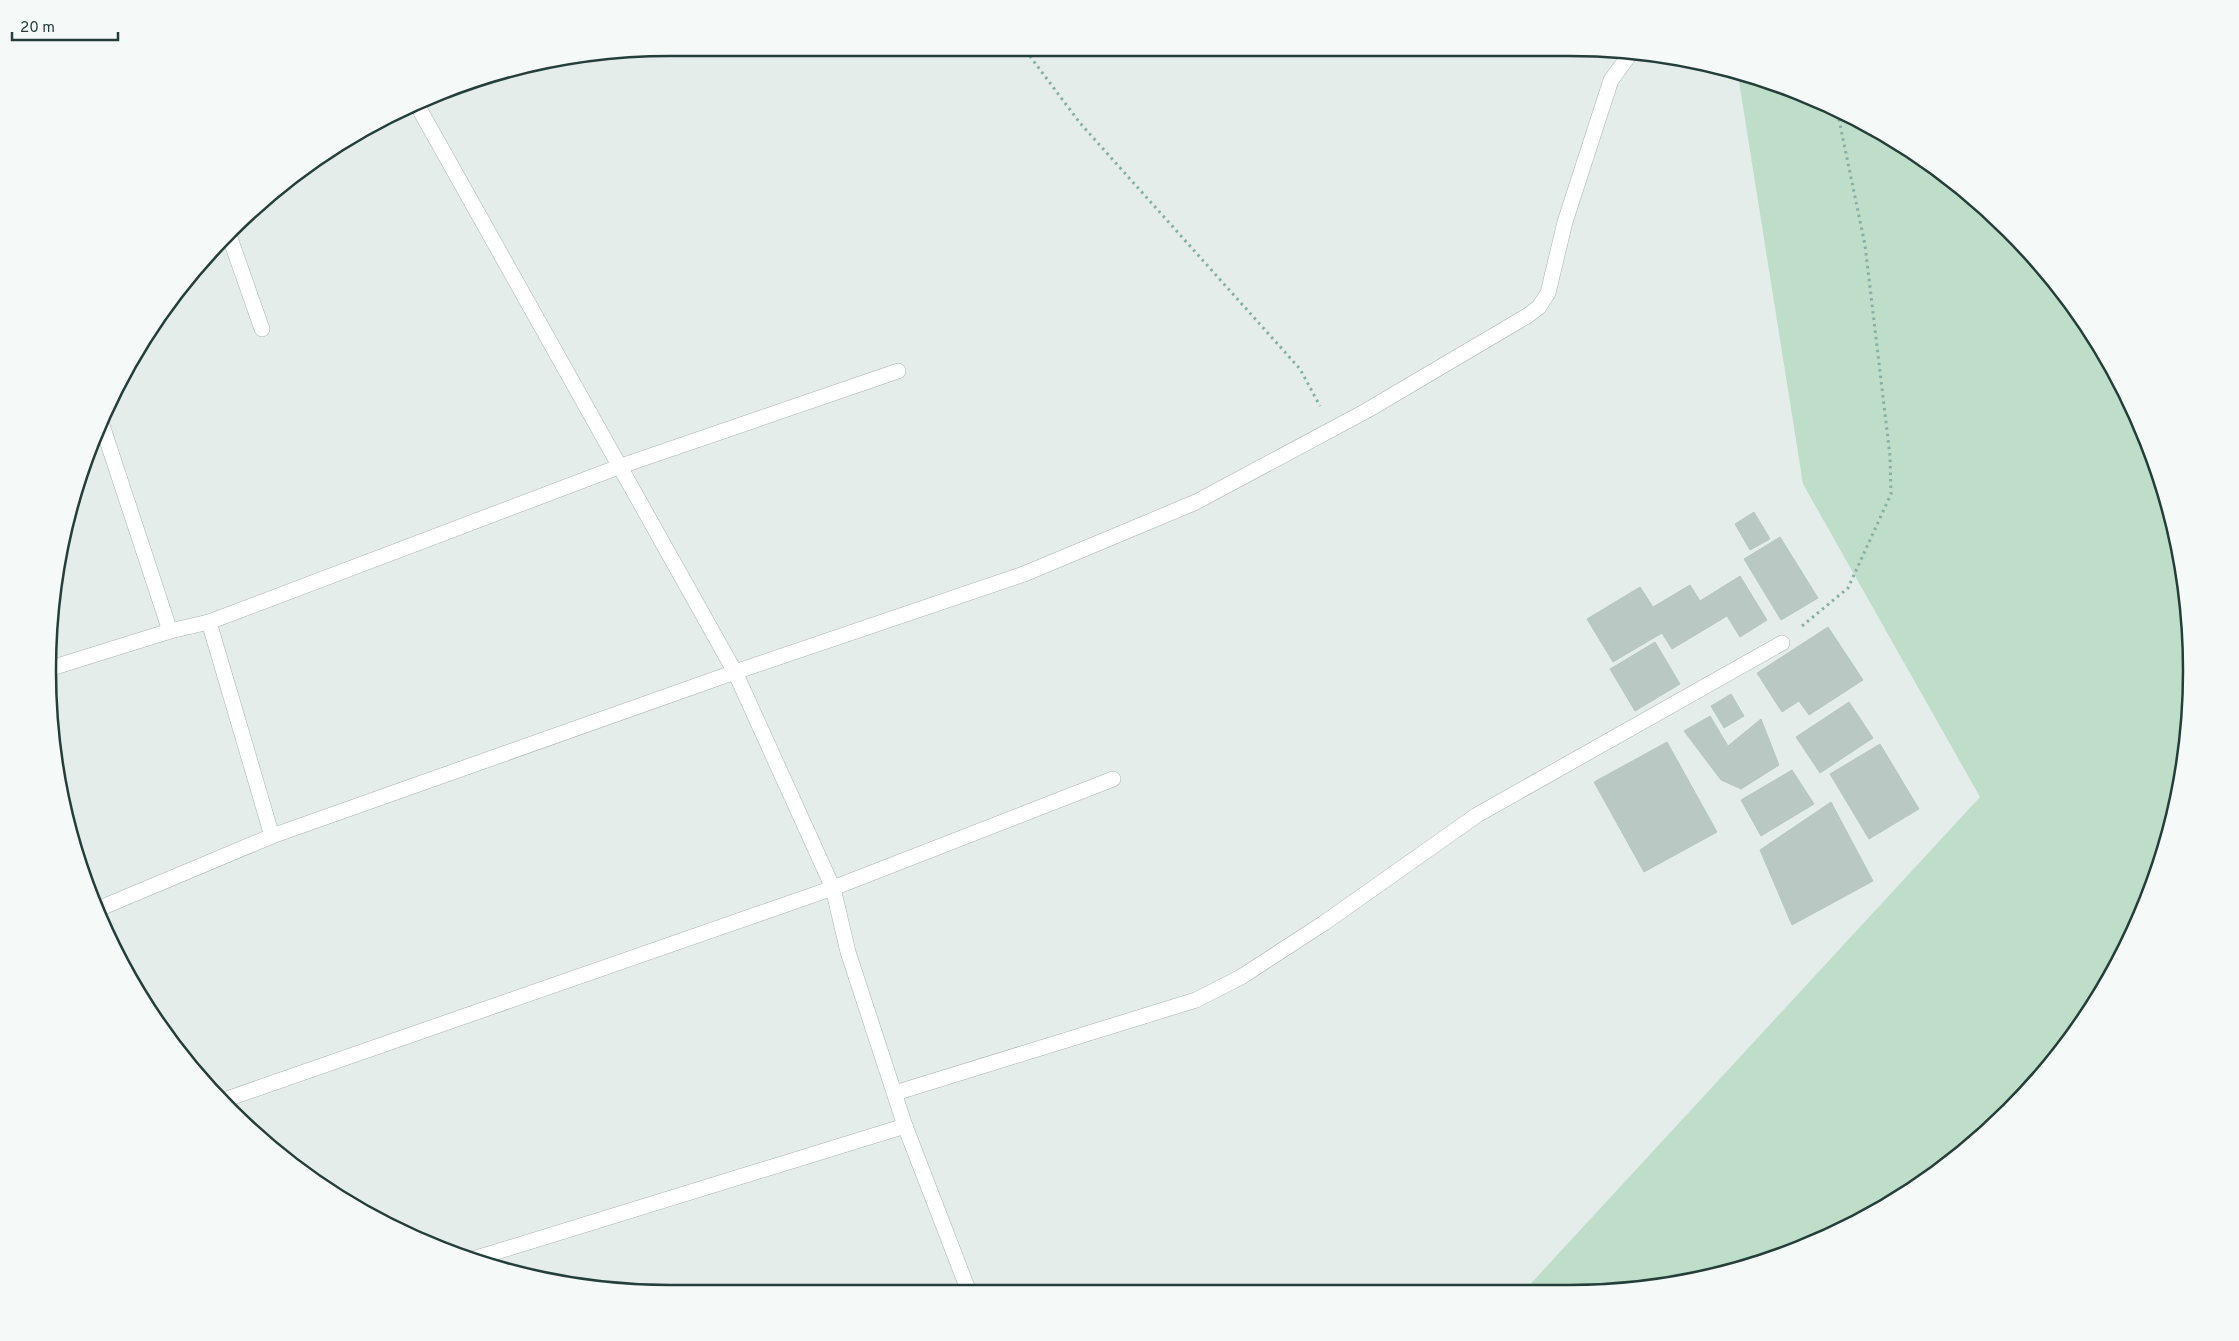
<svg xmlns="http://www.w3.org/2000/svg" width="2239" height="1341" font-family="Overpass,sans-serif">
  <rect width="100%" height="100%" fill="#e4edea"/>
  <!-- green -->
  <polygon fill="#bedec9" points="1738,75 1769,81 1915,153 2009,230 2087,325 2144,432 2180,549 2191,671 2179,792 2144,909 2086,1017 1979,1139 1880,1210 1730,1272 1610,1292 1523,1292 1980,797 1803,484"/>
  <!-- building -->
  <g fill="#bac8c3" stroke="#b7c7c1">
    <polygon points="1754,512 1770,539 1750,550 1735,524"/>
    <polygon points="1780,537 1818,598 1781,620 1744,559"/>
    <polygon points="1740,576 1767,620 1740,637 1727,616 1672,649 1662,633 1613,662 1587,619 1640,587 1653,607 1690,585 1700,601"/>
    <polygon points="1828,627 1863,680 1809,715 1799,701 1782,712 1757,673"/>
    <polygon points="1655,642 1680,684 1635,711 1610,669"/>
    <polygon points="1731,694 1744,716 1724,728 1711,706"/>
    <polygon points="1849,702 1873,738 1820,773 1796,737"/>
    <polygon points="1710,716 1728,746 1761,719 1779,765 1741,789 1721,780 1684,731"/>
    <polygon points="1667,742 1717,832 1644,872 1594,782"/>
    <polygon points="1880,744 1919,809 1869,839 1830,774"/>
    <polygon points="1792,770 1814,804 1761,836 1741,800"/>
    <polygon points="1831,802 1873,881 1792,925 1760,850"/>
  </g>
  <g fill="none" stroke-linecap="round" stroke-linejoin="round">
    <!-- lane casing -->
    <g stroke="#a7b5b2" stroke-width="16">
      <polyline id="lane" points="1024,574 1196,502 1366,411 1527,316 1539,307 1548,293 1565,222 1611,80 1631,53"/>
    </g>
    <!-- street casing -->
    <g stroke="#a7b5b2" stroke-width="16">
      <g id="street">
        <polyline points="416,103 735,672 833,888 848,952 905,1126 969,1292"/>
        <polyline points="230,238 262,329"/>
        <polyline points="101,422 170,631"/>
        <polyline points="209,622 272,836"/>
        <polyline points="48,669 170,631 209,622 621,466 898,371"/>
        <polyline points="98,909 272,836 735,672 1024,574"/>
        <polyline points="895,1093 1196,1000 1241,977 1324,923 1477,815 1782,643"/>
        <polyline points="221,1101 833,888 1113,779"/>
        <polyline points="470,1260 905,1126"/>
      </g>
    </g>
    <!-- path -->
    <g stroke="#86b0a6" stroke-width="3" stroke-dasharray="2.5 4" stroke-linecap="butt">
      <polyline points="1026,51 1080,123 1300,369 1320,406"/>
      <polyline points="1802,626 1848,588 1891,494 1890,456 1865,245 1838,115"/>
    </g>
    <!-- lane -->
    <use href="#lane" stroke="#fff" stroke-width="15"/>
    <!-- street -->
    <use href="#street" stroke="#fff" stroke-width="15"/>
  </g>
  <!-- crop -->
  <path d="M0 0H2239V1341H0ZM670 56H1569A614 614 0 0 1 2183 670V671A614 614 0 0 1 1569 1285H670A614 614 0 0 1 56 671V670A614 614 0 0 1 670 56Z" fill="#f5faf8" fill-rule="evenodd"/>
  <path fill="none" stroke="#243f3a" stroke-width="2.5" d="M670 56H1569A614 614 0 0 1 2183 670V671A614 614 0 0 1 1569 1285H670A614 614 0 0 1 56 671V670A614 614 0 0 1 670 56Z"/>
  <!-- scale -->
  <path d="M12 32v8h106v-8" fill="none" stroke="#243f3a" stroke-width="2.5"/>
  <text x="20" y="32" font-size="15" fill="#243f3a" stroke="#f5faf8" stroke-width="4" paint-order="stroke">20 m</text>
</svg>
